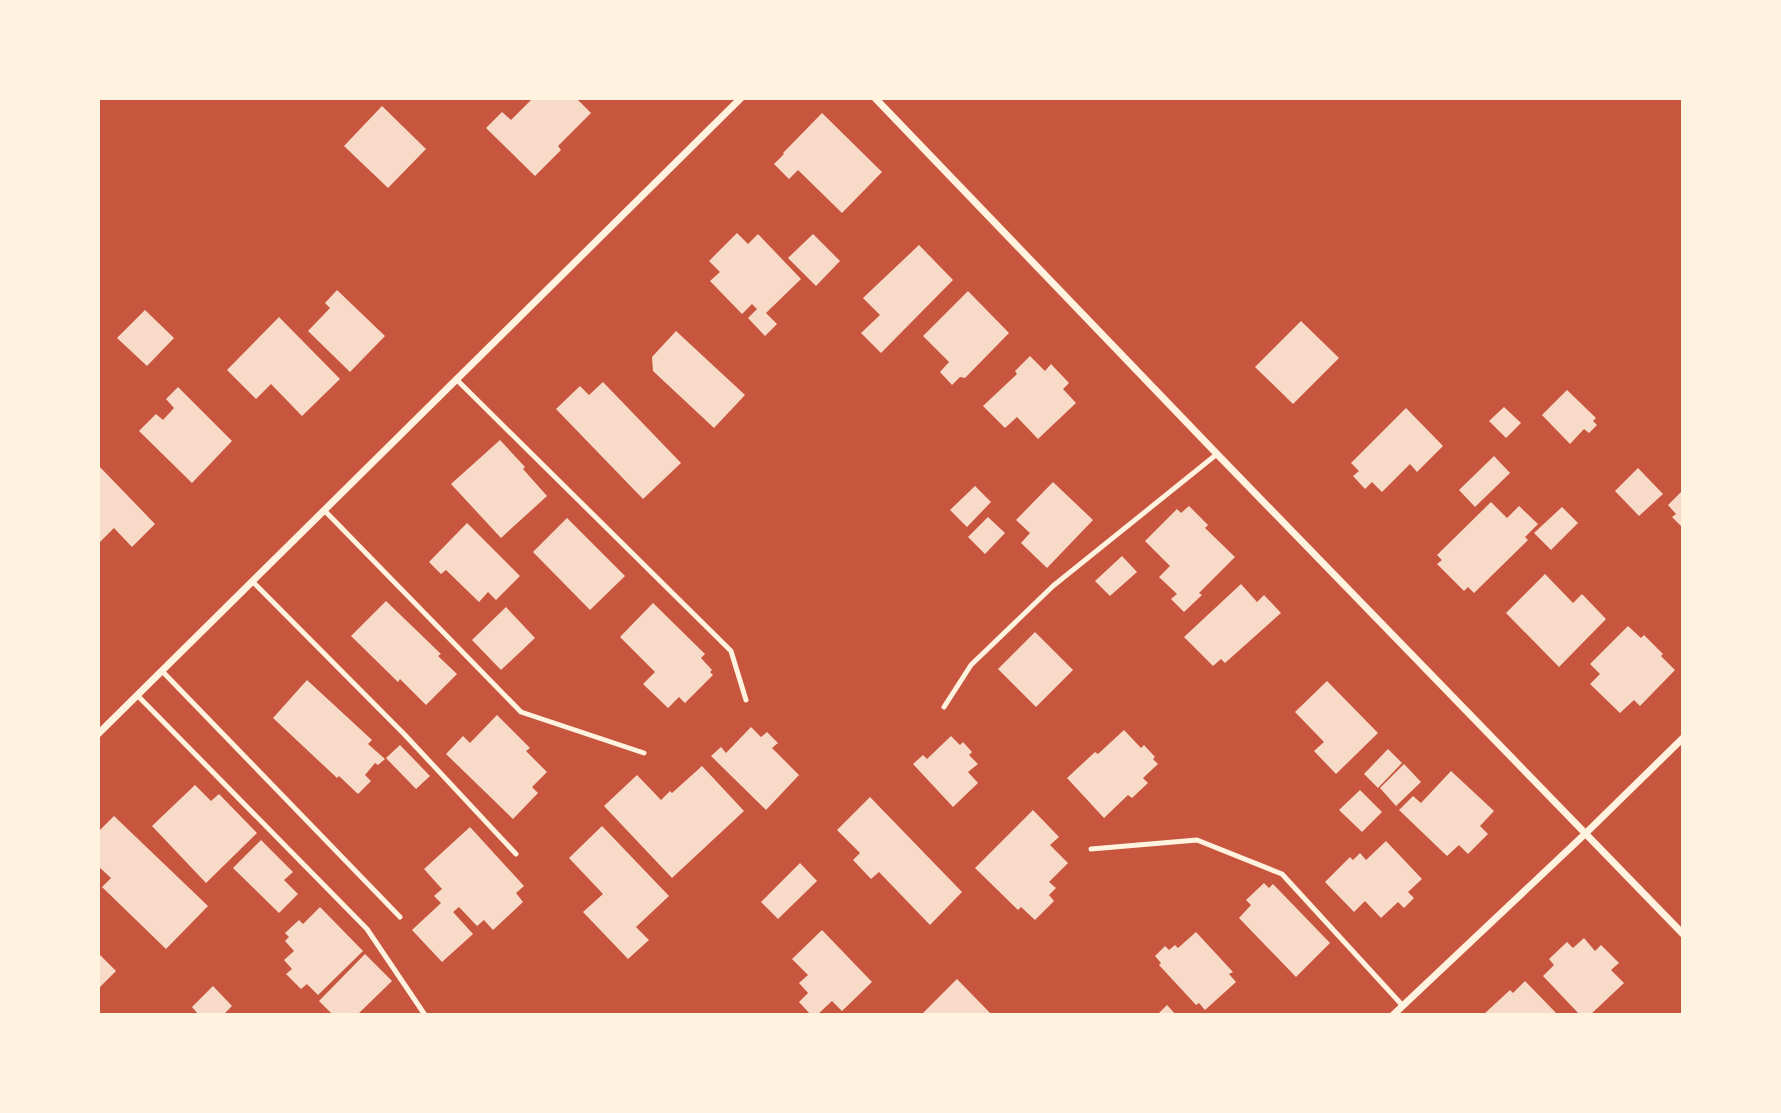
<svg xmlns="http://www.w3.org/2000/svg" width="1781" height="1113" font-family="Barlow,sans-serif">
  <rect width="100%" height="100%" fill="#c8553d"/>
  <!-- building -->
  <g fill="#f7dbc8">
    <polygon points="533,98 576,98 591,113 558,146 561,150 535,176 486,128 502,112 511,120"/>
    <polygon points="382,106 426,149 388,188 344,146"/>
    <polygon points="822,113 882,172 842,213 798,170 789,179 774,164 784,154 783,153"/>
    <polygon points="737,233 748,244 758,234 801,279 766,313 777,324 765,336 748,318 757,309 752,304 742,314 710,281 720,272 709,261"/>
    <polygon points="813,234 840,261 816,286 788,258"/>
    <polygon points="919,245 953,280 881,353 861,333 880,315 863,298"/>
    <polygon points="337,290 385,336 350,372 308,331 330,308 325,303"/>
    <polygon points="968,291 1009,333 965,378 960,377 952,385 940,372 949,362 923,336"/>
    <polygon points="145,310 174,338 147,366 117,338"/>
    <polygon points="279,317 340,379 302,416 271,384 256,399 227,370"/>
    <polygon points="1301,321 1339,358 1293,404 1255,367"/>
    <polygon points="676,331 745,395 714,428 653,371 652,357"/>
    <polygon points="1030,356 1045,371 1051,364 1069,383 1063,389 1076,403 1038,439 1017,417 1005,428 983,406 1017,374 1015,371"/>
    <polygon points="603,382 681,463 643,499 556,409 580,386 589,395"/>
    <polygon points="178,387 232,441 192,483 139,431 156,414 163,420 174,408 166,399"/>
    <polygon points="1567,390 1596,418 1593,421 1597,425 1589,433 1584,429 1570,444 1542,415"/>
    <polygon points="1504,407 1521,423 1506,438 1489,421"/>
    <polygon points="1406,408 1443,446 1417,472 1410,464 1382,492 1372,482 1365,489 1353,476 1359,471 1351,463"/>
    <polygon points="500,440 525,467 523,469 547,496 501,538 451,484"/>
    <polygon points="1494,456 1510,473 1475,507 1459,490"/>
    <polygon points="98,465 155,524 132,547 114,528 98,544"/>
    <polygon points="1638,468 1663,494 1639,516 1615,491"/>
    <polygon points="1053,482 1093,520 1047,568 1021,543 1030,533 1016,520"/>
    <polygon points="975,486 991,502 967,527 950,510"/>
    <polygon points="1683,490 1683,528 1672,517 1676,514 1668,505"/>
    <polygon points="1491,502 1507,518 1519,506 1538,524 1525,537 1528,540 1474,593 1468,587 1464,591 1437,564 1442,560 1437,555"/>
    <polygon points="1189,506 1208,525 1205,528 1235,557 1199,593 1202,595 1184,612 1171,599 1177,594 1159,577 1170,566 1145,541 1177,509 1181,513"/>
    <polygon points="1562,507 1578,523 1551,550 1534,533"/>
    <polygon points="988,517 1005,533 985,554 968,537"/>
    <polygon points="567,518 625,576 590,610 533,552"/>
    <polygon points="467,523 520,576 496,600 488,592 479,602 446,570 441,574 429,562"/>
    <polygon points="1122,556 1137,572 1110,596 1095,581"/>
    <polygon points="1545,574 1573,603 1582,594 1606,619 1559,667 1506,613"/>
    <polygon points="1241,584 1257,602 1264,595 1281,613 1225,663 1221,659 1213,666 1184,637"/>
    <polygon points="386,601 441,654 438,656 457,674 426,705 400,679 398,682 351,636"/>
    <polygon points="653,603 705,654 701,658 712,670 710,672 713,675 685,703 679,697 668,708 643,684 655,672 620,637"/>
    <polygon points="506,607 535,638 501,670 472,640"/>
    <polygon points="1628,626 1641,638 1644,635 1663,654 1661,656 1675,670 1640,706 1634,700 1620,713 1590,684 1600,674 1590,664"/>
    <polygon points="1035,632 1073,670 1036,707 998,669"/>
    <polygon points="307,680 372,740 368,744 385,759 378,765 375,763 365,775 371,781 358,794 339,776 337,778 273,718"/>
    <polygon points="1327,681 1378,733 1336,774 1314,751 1324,742 1295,712"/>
    <polygon points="497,715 530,748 526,751 547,772 532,787 538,793 513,819 446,754 463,736 470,743"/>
    <polygon points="751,727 761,737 767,732 778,743 772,748 799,775 766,810 711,756 721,747 726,753"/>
    <polygon points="1124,730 1141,748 1144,745 1155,757 1153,759 1158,764 1143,778 1148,783 1132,798 1128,795 1104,818 1067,778 1095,752 1098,754"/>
    <polygon points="951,736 960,745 963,742 972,752 969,755 978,764 968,772 978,783 953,807 913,764 923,755 927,759"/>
    <polygon points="400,745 430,776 416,789 386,758"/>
    <polygon points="1388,749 1402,763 1378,788 1364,774"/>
    <polygon points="1404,764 1421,782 1396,806 1380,788"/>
    <polygon points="702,766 744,811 672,878 604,806 637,775 661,800 670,791 672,793"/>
    <polygon points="1451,771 1494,811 1480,826 1488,834 1468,854 1459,845 1447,856 1399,810 1413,796 1421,803"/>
    <polygon points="195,785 211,801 219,794 257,833 206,883 152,826"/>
    <polygon points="1360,790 1382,812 1362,832 1339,810"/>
    <polygon points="870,797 962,892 930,925 879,872 871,879 853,860 860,853 837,830"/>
    <polygon points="1033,810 1059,837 1050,845 1068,863 1049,882 1056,888 1049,895 1054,901 1035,920 1021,907 1018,910 975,868"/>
    <polygon points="114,816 208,906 166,949 102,887 111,878 98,866 98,832"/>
    <polygon points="602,826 669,896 636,927 649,940 628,959 583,912 603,894 569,858"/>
    <polygon points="470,827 524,886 516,893 523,902 493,930 484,920 477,926 459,907 453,912 473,934 442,962 412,930 441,903 434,896 442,889 424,869"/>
    <polygon points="261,840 293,872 284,880 298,894 279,913 233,868"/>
    <polygon points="1386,841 1422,879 1408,892 1414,898 1404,908 1398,902 1381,918 1365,901 1354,912 1325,882 1350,857 1353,860 1360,853 1366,860"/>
    <polygon points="800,863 817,881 778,919 761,902"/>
    <polygon points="1264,883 1269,888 1273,884 1330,943 1296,977 1239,918 1251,905 1246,900"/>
    <polygon points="320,907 363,951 318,995 307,984 301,989 286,974 292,969 284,960 294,951 285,941 289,937 285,933 299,920 303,924"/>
    <polygon points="822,930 872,982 842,1011 832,1001 817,1015 811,1015 799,1002 808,993 799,983 808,975 792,959"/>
    <polygon points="1196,932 1233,972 1229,974 1236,982 1205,1010 1199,1003 1196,1005 1159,965 1161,963 1155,956 1165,946 1169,950 1175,945 1178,948"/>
    <polygon points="1584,938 1595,951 1601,945 1619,963 1611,970 1624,983 1590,1015 1580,1015 1543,976 1554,965 1549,959 1567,942 1573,948"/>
    <polygon points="98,953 116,971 98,989"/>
    <polygon points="365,954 392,981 357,1015 333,1015 319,1001"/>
    <polygon points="957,979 992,1015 921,1015"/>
    <polygon points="1525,981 1558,1015 1483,1015 1510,990 1513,993"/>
    <polygon points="213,986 232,1006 223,1015 199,1015 192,1007"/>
    <polygon points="1167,1005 1176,1015 1157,1015"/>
  </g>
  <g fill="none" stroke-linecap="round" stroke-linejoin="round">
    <!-- service -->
    <g stroke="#fff3e0" stroke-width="5">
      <polyline points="456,379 731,651 746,700"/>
      <polyline points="324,510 521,712 644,753"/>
      <polyline points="252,581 404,734 516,854"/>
      <polyline points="162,671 400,917"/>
      <polyline points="137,695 367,929 425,1015"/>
      <polyline points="944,707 971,665 1053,586 1217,454"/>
      <polyline points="1091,849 1197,840 1282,874 1403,1006"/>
    </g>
    <!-- minor -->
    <g stroke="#fff3e0" stroke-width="7">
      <polyline points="875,98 1217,454 1683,934"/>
      <polyline points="98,734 741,98"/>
      <polyline points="1393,1015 1586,833 1683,738"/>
    </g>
  </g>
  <!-- border -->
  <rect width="1781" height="1113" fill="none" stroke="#fff3e0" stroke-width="200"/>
</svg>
